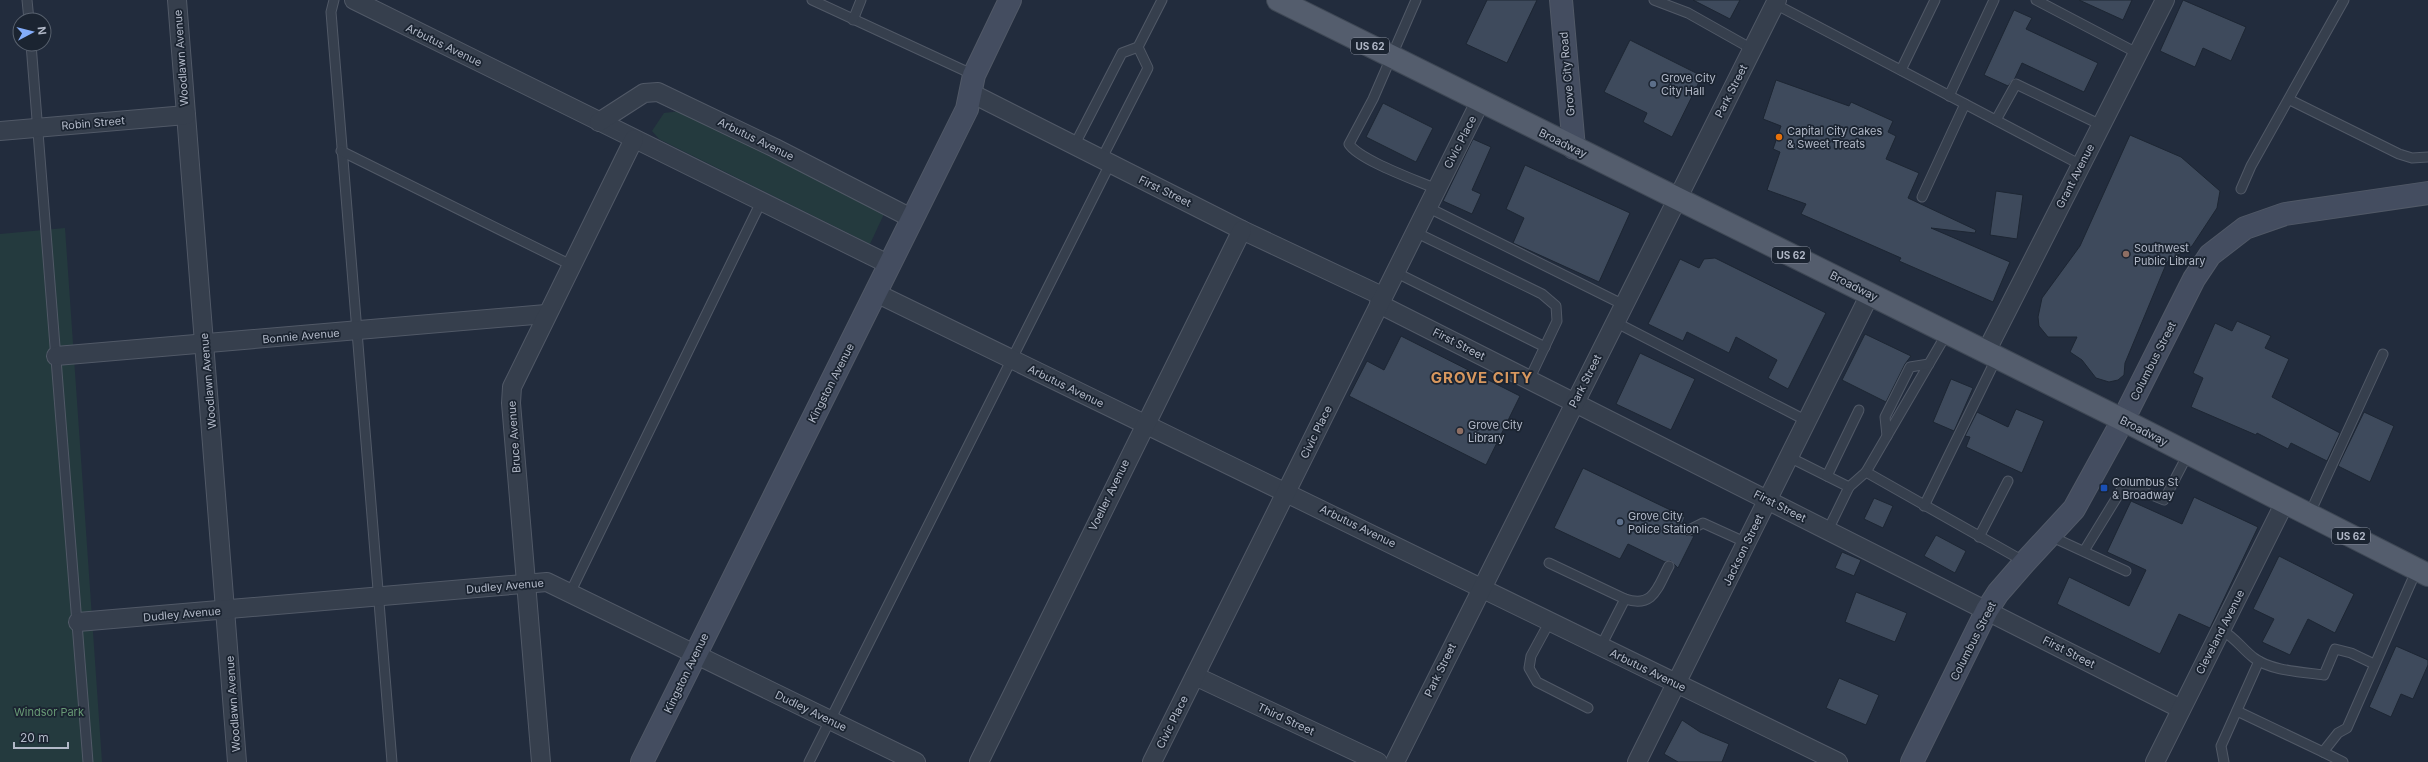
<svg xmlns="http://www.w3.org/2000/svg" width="2428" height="762" font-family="Inter,sans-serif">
  <rect width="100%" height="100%" fill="#222c3d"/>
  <!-- green -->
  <g fill="#243a3e">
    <polygon points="681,111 884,214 870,244 659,139 652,131 664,113"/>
    <polygon points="65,228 102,762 0,762 0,234"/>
  </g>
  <!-- building -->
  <g fill="#3e4a5c" stroke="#1d2633">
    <polygon points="1487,0 1537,0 1507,63 1466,44"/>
    <polygon points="1693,0 1740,0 1730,19"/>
    <polygon points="2079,0 2132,0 2123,20"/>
    <polygon points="2183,0 2246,27 2231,61 2203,48 2195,67 2160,51"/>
    <polygon points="2014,10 2032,18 2026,29 2098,63 2084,92 2022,63 2015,78 2008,86 1984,75"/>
    <polygon points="1630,40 1702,76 1672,137 1643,122 1647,113 1604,92"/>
    <polygon points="1776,80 1849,106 1851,102 1893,121 1888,132 1896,136 1886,159 1919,173 1908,198 1976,230 1975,233 1931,228 2010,262 1993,302 1899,261 1901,258 1801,214 1806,204 1767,190 1780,152 1773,149 1781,126 1763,119"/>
    <polygon points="1383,103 1433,128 1416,162 1366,137"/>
    <polygon points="2130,135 2181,157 2220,191 2217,208 2192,246 2167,262 2125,363 2124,375 2118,380 2109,382 2096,378 2082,360 2070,352 2077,337 2048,337 2039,326 2038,317 2042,298 2080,246"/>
    <polygon points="1473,139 1491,147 1472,190 1481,194 1472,214 1443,201"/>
    <polygon points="1525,165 1630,213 1599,282 1513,243 1524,218 1506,209"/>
    <polygon points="1996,191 2023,195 2017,239 1990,235"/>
    <polygon points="1715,258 1826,313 1788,389 1768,378 1777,360 1736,337 1729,353 1687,332 1683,341 1648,324 1680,259 1699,268 1704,259"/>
    <polygon points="2237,321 2271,336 2265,348 2289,359 2272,397 2340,433 2327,461 2291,443 2288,449 2257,433 2256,435 2191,407 2203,378 2193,373 2215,323 2232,331"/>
    <polygon points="1865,334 1911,356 1905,364 1886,402 1842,380"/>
    <polygon points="1401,336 1520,396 1486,465 1349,396 1367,361 1384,370"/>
    <polygon points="1640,353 1695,379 1671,430 1616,404"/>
    <polygon points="1951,379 1973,388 1954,431 1933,422"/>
    <polygon points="2016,409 2044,421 2022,473 1966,447 1970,437 1965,436 1977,412 2008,427"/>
    <polygon points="2364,412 2394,426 2370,482 2338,466"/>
    <polygon points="1583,468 1685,517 1680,529 1686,535 1694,536 1678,568 1671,561 1665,562 1628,544 1620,559 1554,528"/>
    <polygon points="2194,497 2258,527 2210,628 2179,614 2160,654 2057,604 2069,577 2129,606 2146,570 2107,552 2131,501 2182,524"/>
    <polygon points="1874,498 1893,506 1883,528 1864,519"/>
    <polygon points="1936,535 1966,551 1955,573 1924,556"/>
    <polygon points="1842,552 1861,560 1854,576 1835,568"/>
    <polygon points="2279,556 2354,594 2335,633 2308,619 2290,655 2262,642 2274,619 2253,609"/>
    <polygon points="1856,592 1907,613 1895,642 1845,622"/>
    <polygon points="2396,646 2428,660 2428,665 2413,699 2401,694 2391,717 2369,707"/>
    <polygon points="1839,678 1879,695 1866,725 1826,708"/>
    <polygon points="1682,720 1700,732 1729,744 1722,762 1678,762 1664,754"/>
  </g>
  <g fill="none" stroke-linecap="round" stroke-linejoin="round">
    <!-- lane casing -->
    <g stroke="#515967" stroke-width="11">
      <g id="lane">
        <polyline points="27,0 29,20"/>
        <polyline points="334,0 331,12 392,762"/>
        <polyline points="812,0 974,75"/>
        <path d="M1416 0 1373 99 1349 144C1359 160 1416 180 1436 189"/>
        <polyline points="1654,0 1688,13 1752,49"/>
        <polyline points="2036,0 2137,53"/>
        <polyline points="1775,4 2081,165"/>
        <polyline points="853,20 861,0"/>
        <polyline points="31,44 88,762"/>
        <polyline points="1901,70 1935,0"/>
        <polyline points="1949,96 1994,0"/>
        <polyline points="2290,100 2399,154 2412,158 2428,157"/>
        <polyline points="1996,120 2016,84 2101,125"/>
        <polyline points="1074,146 1122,53 1138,47 1162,0"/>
        <polyline points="341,151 571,265"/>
        <polyline points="1101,160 1148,68 1138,47"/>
        <polyline points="2241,189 2251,166 2344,0"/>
        <polyline points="1922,197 1965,104"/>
        <polyline points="1427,207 1624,305"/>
        <polyline points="1415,232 1542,294 1556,306 1557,321 1529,380"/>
        <polyline points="1395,272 1545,347"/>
        <polyline points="1615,322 1807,421"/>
        <polyline points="1947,333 1866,472 2025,562"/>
        <polyline points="1887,436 1885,417 1910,367 1929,364"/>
        <polyline points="1789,457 1849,487 1828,530"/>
        <polyline points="1827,476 1859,410"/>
        <polyline points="1849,487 1866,472"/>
        <polyline points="1924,506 1997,357"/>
        <polyline points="2309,515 2383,354"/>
        <polyline points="1689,530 1703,523 1747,543"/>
        <polyline points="2050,536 2126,571"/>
        <polyline points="1979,537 2008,481"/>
        <polyline points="2084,551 2125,484 2164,500 2188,454"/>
        <polyline points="1549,563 1625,599 1601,646"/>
        <polyline points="570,593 761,202"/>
        <path d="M1625 599C1654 608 1657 588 1669 566"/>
        <polyline points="1550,621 1531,656 1529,668 1537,682 1588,708"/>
        <path d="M2221 630C2235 637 2242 649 2254 658 2271 671 2303 672 2324 675L2335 649 2351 653 2374 664"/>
        <polyline points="2237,711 2323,752"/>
        <polyline points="809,762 1110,164"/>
        <polyline points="2224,762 2221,746 2259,661"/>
        <polyline points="2343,762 2323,752 2338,733 2347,728 2417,569"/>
      </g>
    </g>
    <!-- street casing -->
    <g stroke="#515967" stroke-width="20">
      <g id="street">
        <polyline points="177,0 237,762"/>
        <polyline points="354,0 890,265"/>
        <polyline points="971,93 1242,230 1382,296"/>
        <polyline points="599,122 644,93 658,92 775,148 913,219"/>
        <polyline points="0,131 186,115"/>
        <polyline points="876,293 1838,762"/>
        <polyline points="1379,304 2181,709"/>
        <polyline points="1986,352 2165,0"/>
        <polyline points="56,356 546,314"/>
        <polyline points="78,622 547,582 916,762"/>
        <polyline points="1195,676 1378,762"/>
        <polyline points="541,762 511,403 512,387 634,139"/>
        <polyline points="979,762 1242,230"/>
        <polyline points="1152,762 1480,102"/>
        <polyline points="1395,762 1777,0"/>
        <polyline points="1637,762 1870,294"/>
        <polyline points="2155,762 2285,502"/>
      </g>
    </g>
    <!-- secondary casing -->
    <g stroke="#515967" stroke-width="24">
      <g id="secondary">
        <polyline points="1561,0 1574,148"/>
        <polyline points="642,762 967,109 974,75 1010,0"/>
        <polyline points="1912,762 1987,610 1998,593 2025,562 2074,509 2123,420 2194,279 2210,255 2245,228 2285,214 2428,193"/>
      </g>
    </g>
    <!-- primary casing -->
    <g stroke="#3f4855" stroke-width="24">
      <polyline id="primary" points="1278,0 2123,420 2428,575"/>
    </g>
    <!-- lane -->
    <use href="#lane" stroke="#363f4d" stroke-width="9"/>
    <!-- street -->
    <use href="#street" stroke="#363f4d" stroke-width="18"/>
    <!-- secondary -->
    <use href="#secondary" stroke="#444d60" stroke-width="22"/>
    <!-- primary -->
    <use href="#primary" stroke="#545d6d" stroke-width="22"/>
  </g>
  <!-- markers -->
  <g fill="#5c6f8a" stroke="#1b2431" stroke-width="1.5">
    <circle cx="1653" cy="84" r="4"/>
    <circle cx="1620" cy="522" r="4"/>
  </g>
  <circle fill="#e8710a" stroke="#1b2431" stroke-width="1.5" cx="1779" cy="137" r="4"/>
  <g fill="#8d6e63" stroke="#1b2431" stroke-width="1.5">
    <circle cx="2126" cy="254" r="4"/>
    <circle cx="1460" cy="431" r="4"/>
  </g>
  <rect fill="#1a4fb4" stroke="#1b2431" stroke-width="1.5" x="2100" y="484" width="8" height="8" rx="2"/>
  <g text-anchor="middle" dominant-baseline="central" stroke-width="3.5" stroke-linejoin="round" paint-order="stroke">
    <!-- shield labels -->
    <g fill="#1b2431" stroke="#858c9b" stroke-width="1">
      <rect x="1351" y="38" width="38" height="16" rx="3"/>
      <rect x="1772" y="247" width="38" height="16" rx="3"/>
      <rect x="2332" y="528" width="38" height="16" rx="3"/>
    </g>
    <g font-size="10" font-weight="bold" fill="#b2b9c8">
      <text x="1370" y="46">US 62</text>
      <text x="1791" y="255">US 62</text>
      <text x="2351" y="536">US 62</text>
    </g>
    <!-- street labels -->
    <g font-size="11" fill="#b2b9c8" stroke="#1b2431">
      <text transform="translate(444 45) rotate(26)">Arbutus Avenue</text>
      <text transform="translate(181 58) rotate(-94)">Woodlawn Avenue</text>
      <text transform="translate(1567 74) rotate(-95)">Grove City Road</text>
      <text transform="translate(1731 91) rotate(-63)">Park Street</text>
      <text transform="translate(93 123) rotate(-5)">Robin Street</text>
      <text transform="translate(756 139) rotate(26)">Arbutus Avenue</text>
      <text transform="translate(1460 142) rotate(-63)">Civic Place</text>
      <text transform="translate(1563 143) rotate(26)">Broadway</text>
      <text transform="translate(2075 176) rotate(-63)">Grant Avenue</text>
      <text transform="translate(1165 191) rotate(26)">First Street</text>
      <text transform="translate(1854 286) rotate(27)">Broadway</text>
      <text transform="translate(301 336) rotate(-5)">Bonnie Avenue</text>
      <text transform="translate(1459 344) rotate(27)">First Street</text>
      <text transform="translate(2153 361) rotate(-63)">Columbus Street</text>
      <text transform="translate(208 381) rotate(-95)">Woodlawn Avenue</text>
      <text transform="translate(1585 381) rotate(-63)">Park Street</text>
      <text transform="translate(831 383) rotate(-63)">Kingston Avenue</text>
      <text transform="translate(1066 386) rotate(26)">Arbutus Avenue</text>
      <text transform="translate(2144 431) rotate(27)">Broadway</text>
      <text transform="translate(1316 432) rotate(-64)">Civic Place</text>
      <text transform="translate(514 437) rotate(-94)">Bruce Avenue</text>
      <text transform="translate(1109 495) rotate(-64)">Voeller Avenue</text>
      <text transform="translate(1780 506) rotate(27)">First Street</text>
      <text transform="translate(1358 526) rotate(26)">Arbutus Avenue</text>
      <text transform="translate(1743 550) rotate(-64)">Jackson Street</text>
      <text transform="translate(505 586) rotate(-5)">Dudley Avenue</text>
      <text transform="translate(182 614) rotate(-5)">Dudley Avenue</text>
      <text transform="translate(2220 632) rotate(-63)">Cleveland Avenue</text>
      <text transform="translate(1973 641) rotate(-63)">Columbus Street</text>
      <text transform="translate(2069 652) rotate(27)">First Street</text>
      <text transform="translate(1440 670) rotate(-64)">Park Street</text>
      <text transform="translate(1648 670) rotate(26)">Arbutus Avenue</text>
      <text transform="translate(686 673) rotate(-64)">Kingston Avenue</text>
      <text transform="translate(233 704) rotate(-94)">Woodlawn Avenue</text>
      <text transform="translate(811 711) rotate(26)">Dudley Avenue</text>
      <text transform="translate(1286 719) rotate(25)">Third Street</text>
      <text transform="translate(1172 722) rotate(-64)">Civic Place</text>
    </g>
    <!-- poi labels -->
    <g font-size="11" fill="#b2b9c8" stroke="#1b2431" text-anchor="start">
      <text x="1661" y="78">Grove City<tspan x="1661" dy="13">City Hall</tspan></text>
      <text x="1787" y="131">Capital City Cakes<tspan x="1787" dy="13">&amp; Sweet Treats</tspan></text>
      <text x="2134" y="248">Southwest<tspan x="2134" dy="13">Public Library</tspan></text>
      <text x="1468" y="425">Grove City<tspan x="1468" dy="13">Library</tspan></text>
      <text x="2112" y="482">Columbus St<tspan x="2112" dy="13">&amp; Broadway</tspan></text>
      <text x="1628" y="516">Grove City<tspan x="1628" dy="13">Police Station</tspan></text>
    </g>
    <!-- park labels -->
    <g font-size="11" fill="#689a75" stroke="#1b2431">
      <text x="49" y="712">Windsor Park</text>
    </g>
    <!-- district labels -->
    <g font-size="15" font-weight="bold" letter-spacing="1" fill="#d7975e" stroke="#1b2431">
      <text x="1482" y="377">GROVE CITY</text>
    </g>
  </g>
  <!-- north arrow -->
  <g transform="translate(32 32) rotate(83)"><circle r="19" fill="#1b2431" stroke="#57606d"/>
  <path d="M0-3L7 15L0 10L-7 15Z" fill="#84adfa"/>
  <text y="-6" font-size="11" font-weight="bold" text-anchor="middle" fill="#b2b9c8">N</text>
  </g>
  <!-- scale -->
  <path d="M14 742v6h54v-6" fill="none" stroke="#b2b9c8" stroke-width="2"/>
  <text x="20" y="742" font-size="12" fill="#b2b9c8" stroke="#1b2431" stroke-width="3" paint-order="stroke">20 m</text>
</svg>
